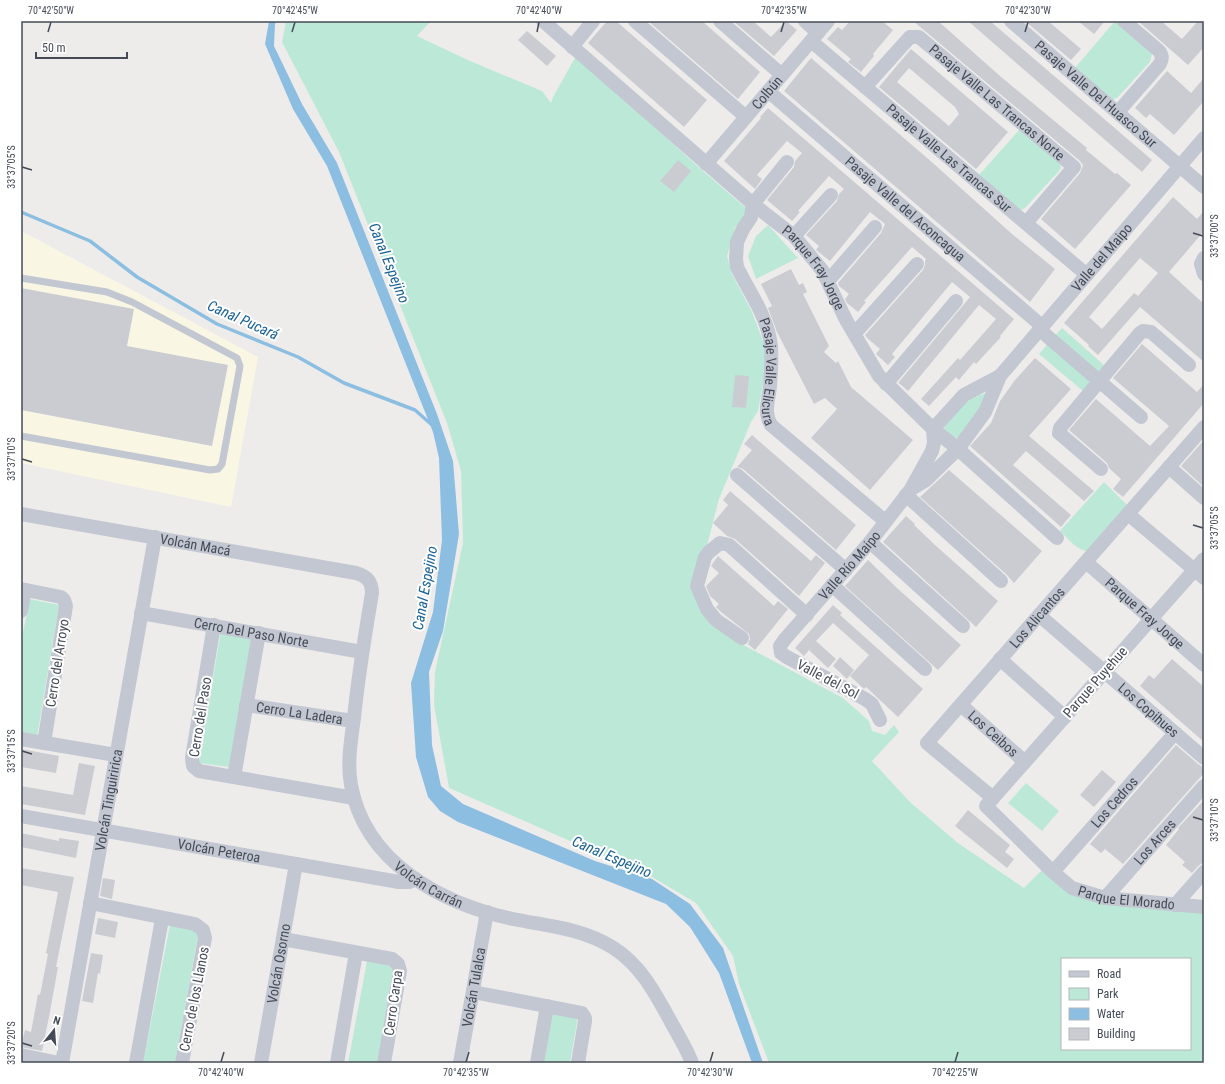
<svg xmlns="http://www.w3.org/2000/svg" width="1225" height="1084" font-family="'Roboto Condensed',sans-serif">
  <rect width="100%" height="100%" fill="#eeeceb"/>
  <!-- commercial -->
  <polygon fill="#f9f7e4" points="21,231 258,357 231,507 21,463"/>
  <!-- green -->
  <g fill="#bce9d7" fill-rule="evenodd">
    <path d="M286 21H431L417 36 470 61 542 91 551 103 553 97 576 56 703 171 746 208V217L735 228 727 256 732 274 752 312 765 346V373L758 411 751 422 719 499 701 569 699 585 736 641 843 698 869 721 872 731 885 735 894 725 899 732 872 761 910 802 958 843 1024 888 1043 869 1069 892 1204 912V1063H769L739 984 733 956 696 903 652 877 449 788 434 705 435 672 463 543 461 471 447 423 339 152 282 42ZM1062 959H1190V1049H1062Z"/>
    <polygon points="1115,21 1118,21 1152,54 1150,62 1118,97 1113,100 1075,68"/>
    <polygon points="1021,128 1060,163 1061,168 1059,171 1025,208 1021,210 978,176"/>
    <polygon points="768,225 798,258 756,279 748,256 756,236"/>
    <polygon points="1062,328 1105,366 1083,391 1039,354"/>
    <path d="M986 393 981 409 958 438H954L944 430C944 413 971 397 986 393Z"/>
    <path d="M1104 482 1127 505 1088 551C1077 551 1068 538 1060 531Z"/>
    <polygon points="30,599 59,605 37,737 21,734 21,642"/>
    <polygon points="221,630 252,638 229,767 199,763"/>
    <polygon points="1026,783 1059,811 1042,831 1008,803"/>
    <polygon points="170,925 199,930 175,1063 143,1063"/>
    <polygon points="367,961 394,967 377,1063 348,1063"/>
    <polygon points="552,1012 578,1016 570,1063 544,1063"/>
  </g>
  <!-- water -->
  <polygon fill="#8cbee2" points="269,21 277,21 275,24 274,46 302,104 337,163 437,414 453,461 459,534 443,631 429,672 432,745 441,786 463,804 595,861 652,879 690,904 723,948 763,1063 752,1063 719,973 690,927 666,904 458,822 440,811 428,797 416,757 411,683 433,612 442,540 439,458 433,432 327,166 293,109 265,44"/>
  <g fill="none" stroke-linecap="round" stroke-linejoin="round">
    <!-- stream -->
    <polyline stroke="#8cbee2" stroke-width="3.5" points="21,212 90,241 137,277 217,324 298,357 344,383 415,410 432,425"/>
  </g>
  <!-- building -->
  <g fill="#cbccd2" fill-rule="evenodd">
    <polygon points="607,21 616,21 707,100 684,127 588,43"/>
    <polygon points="648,21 702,21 760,72 738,99"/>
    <polygon points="733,21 753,21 771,37 786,21 797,30 774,56"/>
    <polygon points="850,21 882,21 893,30 873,54 874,56 861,72 848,62 851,59 827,39 838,27 842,30"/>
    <polygon points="913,21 938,21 1000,76 1087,148 1086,150 1115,174 1117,173 1131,185 1075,249 1041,219 1080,173 1083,165 1080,161"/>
    <polygon points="968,21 990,21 1152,160 1142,172"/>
    <polygon points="1025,21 1048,21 1081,49 1071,60"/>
    <polygon points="1078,21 1105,21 1094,34"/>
    <polygon points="1138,21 1161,21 1182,39 1198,21 1204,21 1204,47 1188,65"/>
    <polygon points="527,31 556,56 547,66 518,40"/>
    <path d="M911 49 1008 132 976 169 879 87ZM909 68 955 107 959 114 949 126 897 82Z"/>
    <polygon points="811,58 934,164 1012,234 1055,269 1030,302 784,91"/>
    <polygon points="1167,71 1191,93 1204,78 1204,101 1174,135 1150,114 1146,118 1135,108"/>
    <polygon points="768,108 1014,319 1000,336 1001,337 976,364 974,362 959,380 956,377 929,406 921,399 958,358 960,360 996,319 979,305 908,391 900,384 898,383 970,297 952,282 892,354 895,357 888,365 876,354 880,349 867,338 865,335 923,270 925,265 925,261 926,259 912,247 864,301 866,302 858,312 847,303 845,299 849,294 839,286 838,283 881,233 885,224 870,212 830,261 816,250 819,246 806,235 837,201 839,194 844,189 829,176 798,211 800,212 792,221 767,200 794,167 795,161 802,153 787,141 757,175 762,179 755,189 724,161 761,118 760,117"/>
    <polygon points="678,160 691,171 674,192 660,181"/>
    <path d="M1173 197 1197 219 1204 211V231L1169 272 1204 304V362L1140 307 1098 355 1088 346 1089 345 1064 323ZM1140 258 1158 273 1138 296 1134 293 1102 329 1089 317Z"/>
    <polygon points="791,269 799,285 803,283 807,292 803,294 829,346 824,352 836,363 838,361 851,387 913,440 870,490 811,438 837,409 825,398 814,404 777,332 768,308 772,306 761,284"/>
    <polygon points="21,288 134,309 127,346 228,365 212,446 21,410"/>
    <polygon points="1142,344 1197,392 1204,384 1204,403 1123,497 1113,489 1121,479 1109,468 1107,463 1069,430 1096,399 1150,446 1169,426 1113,378"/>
    <polygon points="1035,358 1071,389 1029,436 1094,491 1084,501 1026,451 1013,465 1071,515 1061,527 970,446 991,423 1000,401 1015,380"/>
    <polygon points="735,375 749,376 746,408 732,407"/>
    <polygon points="752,435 856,525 836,550 743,469 737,467 752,450 744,444"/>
    <polygon points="1204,440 1204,487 1181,466"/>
    <polygon points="949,470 1042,551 1014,583 1007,575 920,497"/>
    <polygon points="730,491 811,561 816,555 825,563 799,596 735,539 727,536 713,523 728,505 723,500"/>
    <polygon points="906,516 915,524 914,525 935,545 998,601 976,627 883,542"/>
    <polygon points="718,556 774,606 778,601 788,609 755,650 748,644 750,639 749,634 721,612 716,607 719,604 710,596 706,586 719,573 711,566"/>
    <polygon points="868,560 898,589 961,645 938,670 845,586"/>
    <polygon points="833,605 842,613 840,615 923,689 898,717 866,687 864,689 850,676 869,655 833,623 816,641 836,659 828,668 809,650 804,656 795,648"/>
    <polygon points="840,657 854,670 847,679 833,666"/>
    <polygon points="1172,659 1204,687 1204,742 1140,686 1149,675 1154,679"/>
    <polygon points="1176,745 1198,764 1204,768 1204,773 1123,864 1105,849 1101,853 1090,844"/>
    <polygon points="21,749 59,756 56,773 21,767"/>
    <polygon points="79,763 95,766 85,815 21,804 21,786 73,795"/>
    <polygon points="1102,770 1116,782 1094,807 1080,795"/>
    <polygon points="1204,800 1204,862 1198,866 1192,873 1182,865 1185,862 1166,845 1179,829 1178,828"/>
    <polygon points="968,810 1010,845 1005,852 1014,859 1007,868 955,826"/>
    <polygon points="21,833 59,841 59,838 79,841 76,858 21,847"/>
    <polygon points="21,868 74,877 56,967 58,967 49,1017 42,1051 21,1047 25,1030 31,1032 38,994 40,995 48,954 46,953 58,892 21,885"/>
    <polygon points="103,878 115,880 112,899 100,896"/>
    <polygon points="98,918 118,922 115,938 95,934"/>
    <polygon points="91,953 103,955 100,974 98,973 93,1003 82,1001"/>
  </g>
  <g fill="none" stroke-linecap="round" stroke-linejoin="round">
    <!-- lane -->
    <polyline stroke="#c2c7d2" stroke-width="7" points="21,278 107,292 132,302 237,358 240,366 222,464 218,469 210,470 21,436"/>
    <!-- street -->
    <g stroke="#c2c7d2" stroke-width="14">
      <path id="s1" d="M543 21 753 204 794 236 822 270 846 320 879 376 933 429 958 449 1057 538"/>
      <polyline points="635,21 746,117"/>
      <polyline points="720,21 782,75"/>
      <polyline points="805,21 818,33"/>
      <path id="s2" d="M1011 21 1204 187"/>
      <path id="s3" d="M811 41 1087 275"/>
      <polyline points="572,47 593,21"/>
      <path id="s4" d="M865 87 910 37H919L1074 167 1026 223"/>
      <path id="s5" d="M768 91 1043 327"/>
      <path d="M1118 112 1159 65C1163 59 1163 55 1158 50L1124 21"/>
      <path id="s6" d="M787 162 753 204 751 217 743 229 737 242 736 259 737 267C749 292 768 317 771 346 772 359 771 373 770 386 769 400 763 411 771 425L885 521"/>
      <path id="s7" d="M706 164 828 21"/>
      <polyline points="794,236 831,195"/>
      <polyline points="1204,258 1201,264 1204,274"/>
      <polyline points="828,281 875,227"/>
      <polyline points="1040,330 1141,417"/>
      <polyline points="855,333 917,264"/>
      <polyline points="886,384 956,301"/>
      <polyline points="1169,467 1204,498"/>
      <polyline points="1101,469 1059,433 1060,428 1140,333 1143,331 1151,332 1189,365"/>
      <polyline points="737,475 846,570"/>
      <path id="s8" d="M913 488 926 480 958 449 985 412 1000 376 1204 138"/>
      <polyline points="906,495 1001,581"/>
      <path id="s9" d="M21 514 356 573C367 576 372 582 372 593 365 635 358 676 354 718 351 740 347 763 351 785 365 863 442 904 513 919 547 926 581 928 612 947 641 965 655 993 671 1022 678 1035 687 1049 692 1063"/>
      <polyline points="1128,514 1204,578"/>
      <polyline points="870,542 963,626"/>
      <path id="s10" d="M1204 559 986 806 1053 872 1072 888 1105 898 1204 907"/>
      <path id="s11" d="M1086 562 1204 665"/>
      <polyline points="832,585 925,669"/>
      <polyline points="21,589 61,597 64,600 66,606 44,743"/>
      <polyline points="21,611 25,590"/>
      <path id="s12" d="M141 613 362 652"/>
      <path id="s13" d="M1039 615 1204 758"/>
      <polyline points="214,625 192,758 193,766 199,771 354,798"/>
      <polyline points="742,638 716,620 707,609 697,586 705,557 709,552 720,543 729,545 807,615"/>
      <polyline points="1000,659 1065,717"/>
      <path id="s14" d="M246 705 353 721"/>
      <path id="s15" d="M961 705 1025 762"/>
      <path id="s16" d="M880 720 872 704 865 699 785 656 781 653 780 646 785 639 870 542 911 489 932 451 934 443 933 429 964 395 1000 376"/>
      <polyline points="21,739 116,755"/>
      <polyline points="234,777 259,633"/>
      <path id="s17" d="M993 798 927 743 1204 427"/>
      <path id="s18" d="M21 816 399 882H409L416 879"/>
      <path id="s19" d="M1053 872 1175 733"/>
      <path id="s20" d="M1105 898 1204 786"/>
      <polyline points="90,903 195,924 203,930 205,938 182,1063"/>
      <polyline points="1175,905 1204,872"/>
      <polyline points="283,939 392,959 398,964 400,971 384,1063"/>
      <polyline points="473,992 582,1013 585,1018 585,1021 578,1063"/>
      <polyline points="21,1055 59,1063"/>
      <path id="s21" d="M62 1063 155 537"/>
      <polyline points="136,1063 162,919"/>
      <path id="s22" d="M261 1063 296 864"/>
      <polyline points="337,1063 356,953"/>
      <path id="s23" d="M460 1063 487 912"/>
      <polyline points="537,1063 547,1006"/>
    </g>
  </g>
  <!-- ticks -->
  <path fill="none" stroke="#454b56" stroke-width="1.5" d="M48 32 51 22M292 32 295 22M537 32 539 22M781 32 784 22M1025 32 1028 22M22 167 32 170M1193 233 1203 236M22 459 32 462M1193 525 1203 528M22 751 32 754M1193 817 1203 820M22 1043 32 1046M221 1062 224 1052M466 1062 469 1052M710 1062 713 1052M955 1062 958 1052"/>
  <g text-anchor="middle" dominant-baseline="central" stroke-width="4" stroke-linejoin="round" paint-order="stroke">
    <!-- street labels -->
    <g font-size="14" fill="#454b56" stroke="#fff">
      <text stroke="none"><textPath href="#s7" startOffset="94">Colbún</textPath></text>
      <text stroke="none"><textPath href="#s2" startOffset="112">Pasaje Valle Del Huasco Sur</textPath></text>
      <text stroke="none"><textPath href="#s4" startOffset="178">Pasaje Valle Las Trancas Norte</textPath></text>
      <text stroke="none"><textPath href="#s3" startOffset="181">Pasaje Valle Las Trancas Sur</textPath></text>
      <text stroke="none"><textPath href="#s5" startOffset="181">Pasaje Valle del Aconcagua</textPath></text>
      <text stroke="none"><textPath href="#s8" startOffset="301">Valle del Maipo</textPath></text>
      <text stroke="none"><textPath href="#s1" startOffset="368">Parque Fray Jorge</textPath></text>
      <text stroke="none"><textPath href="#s6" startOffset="233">Pasaje Valle Elicura</textPath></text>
      <text stroke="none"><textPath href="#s9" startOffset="177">Volcán Macá</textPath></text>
      <text stroke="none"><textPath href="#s16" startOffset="236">Valle Río Maipo</textPath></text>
      <text stroke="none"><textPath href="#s11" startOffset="78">Parque Fray Jorge</textPath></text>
      <text stroke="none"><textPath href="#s17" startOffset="253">Los Alicantos</textPath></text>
      <text stroke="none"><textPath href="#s12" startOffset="112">Cerro Del Paso Norte</textPath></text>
      <text transform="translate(57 663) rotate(-81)">Cerro del Arroyo</text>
      <text transform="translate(828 679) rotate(28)">Valle del Sol</text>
      <text transform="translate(1095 682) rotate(-49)">Parque Puyehue</text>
      <text stroke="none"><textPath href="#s13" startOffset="145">Los Copihues</textPath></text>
      <text stroke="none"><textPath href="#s14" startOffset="54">Cerro La Ladera</textPath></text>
      <text transform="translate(200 717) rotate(-81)">Cerro del Paso</text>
      <text stroke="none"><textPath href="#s15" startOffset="43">Los Ceibos</textPath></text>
      <text stroke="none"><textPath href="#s21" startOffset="267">Volcán Tinguiririca</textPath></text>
      <text stroke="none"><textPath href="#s19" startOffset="93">Los Cedros</textPath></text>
      <text stroke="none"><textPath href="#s20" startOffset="75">Los Arces</textPath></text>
      <text stroke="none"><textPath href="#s18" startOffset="201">Volcán Peteroa</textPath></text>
      <text stroke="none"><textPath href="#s9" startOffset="693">Volcán Carrán</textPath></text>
      <text stroke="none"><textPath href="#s10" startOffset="504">Parque El Morado</textPath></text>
      <text stroke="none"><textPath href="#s22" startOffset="101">Volcán Osorno</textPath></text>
      <text stroke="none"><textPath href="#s23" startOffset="77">Volcán Tulalca</textPath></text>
      <text transform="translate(194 999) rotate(-79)">Cerro de los Llanos</text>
      <text transform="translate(393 1003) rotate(-82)">Cerro Carpa</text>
    </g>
    <!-- water labels -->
    <g font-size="15" font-style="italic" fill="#186197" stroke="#fff">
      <text transform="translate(389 263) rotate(68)">Canal Espejino</text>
      <text transform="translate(243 320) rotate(24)">Canal Pucará</text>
      <text transform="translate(425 588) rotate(-80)">Canal Espejino</text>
      <text transform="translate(612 857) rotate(23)">Canal Espejino</text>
    </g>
  </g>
  <!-- border -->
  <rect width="1225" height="1084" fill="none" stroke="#ffffff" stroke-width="44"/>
  <!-- legend -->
  <rect x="1061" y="958" width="130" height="92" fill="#ffffff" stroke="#b5b7bb"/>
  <rect x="1069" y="971" width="20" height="6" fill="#c2c7d2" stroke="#b5b7bb"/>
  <text x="1097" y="978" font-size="12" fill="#454b56">Road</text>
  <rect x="1069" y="988" width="20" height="12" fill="#bce9d7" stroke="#b5b7bb"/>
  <text x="1097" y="998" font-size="12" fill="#454b56">Park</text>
  <rect x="1069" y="1008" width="20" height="12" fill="#8cbee2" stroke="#b5b7bb"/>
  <text x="1097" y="1018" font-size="12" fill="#454b56">Water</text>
  <rect x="1069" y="1028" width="20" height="12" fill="#cbccd2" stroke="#b5b7bb"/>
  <text x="1097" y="1038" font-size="12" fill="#454b56">Building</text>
  <!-- north arrow -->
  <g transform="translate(54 1030) rotate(17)" stroke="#ffffff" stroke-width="3" paint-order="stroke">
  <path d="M0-3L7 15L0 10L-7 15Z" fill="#454b56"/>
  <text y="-6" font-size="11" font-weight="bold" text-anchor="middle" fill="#454b56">N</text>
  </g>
  <!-- scale -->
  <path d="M36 52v6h91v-6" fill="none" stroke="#454b56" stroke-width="2"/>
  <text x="42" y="52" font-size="12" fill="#454b56" stroke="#ffffff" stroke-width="3" paint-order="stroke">50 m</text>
  <rect x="22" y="22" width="1181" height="1040" fill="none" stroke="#454b56" stroke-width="1.5"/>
  <g font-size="10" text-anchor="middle" fill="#454b56">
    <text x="51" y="14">70°42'50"W</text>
    <text x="295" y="14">70°42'45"W</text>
    <text x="539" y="14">70°42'40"W</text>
    <text x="784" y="14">70°42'35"W</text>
    <text x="1028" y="14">70°42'30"W</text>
    <text transform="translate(11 167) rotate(-90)" y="4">33°37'05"S</text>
    <text transform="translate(1214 236) rotate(-90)" y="4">33°37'00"S</text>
    <text transform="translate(11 459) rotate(-90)" y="4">33°37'10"S</text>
    <text transform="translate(1214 528) rotate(-90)" y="4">33°37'05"S</text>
    <text transform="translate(11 751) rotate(-90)" y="4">33°37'15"S</text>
    <text transform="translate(1214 820) rotate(-90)" y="4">33°37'10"S</text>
    <text transform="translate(11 1043) rotate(-90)" y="4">33°37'20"S</text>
    <text x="221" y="1076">70°42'40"W</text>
    <text x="466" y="1076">70°42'35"W</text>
    <text x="710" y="1076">70°42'30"W</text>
    <text x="955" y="1076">70°42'25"W</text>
  </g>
</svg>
